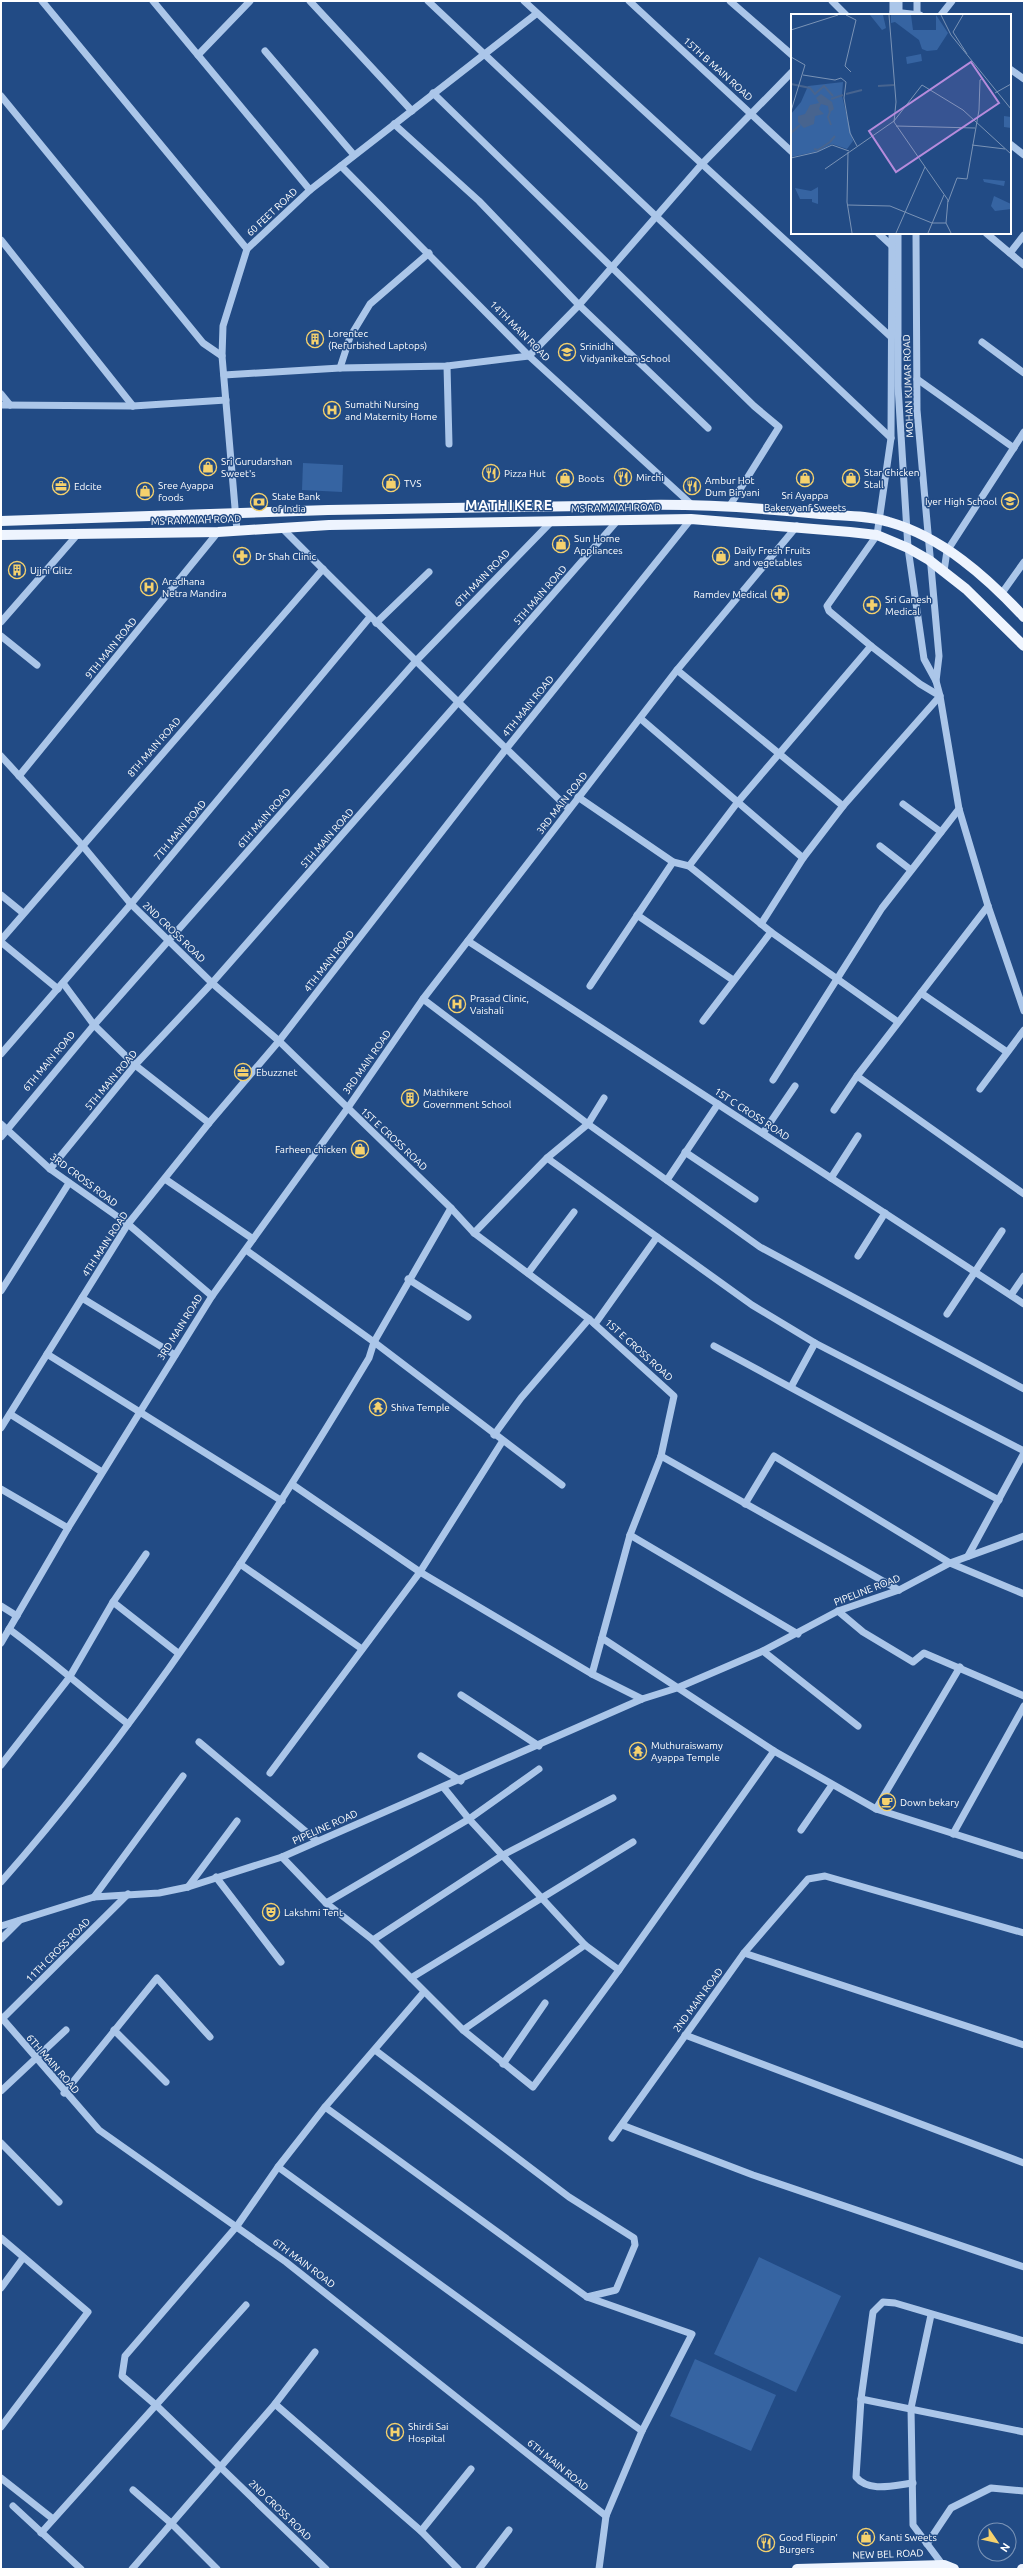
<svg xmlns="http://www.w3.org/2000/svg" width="1025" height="2570" font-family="Ubuntu,sans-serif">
  <rect width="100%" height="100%" fill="#224b85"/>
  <!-- green -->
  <g fill="#3664a2">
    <polygon points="303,463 343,465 342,492 302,490"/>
    <polygon points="759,2257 841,2296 796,2392 714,2354"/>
    <polygon points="695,2359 776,2395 751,2451 670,2416"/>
  </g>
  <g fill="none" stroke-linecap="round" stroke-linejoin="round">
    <!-- minor -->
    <g stroke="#abc6e9" stroke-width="7">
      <polyline points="42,1 247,249"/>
      <polyline points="153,1 310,190"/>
      <polyline points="310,1 412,111"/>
      <polyline points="428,1 891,438"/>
      <polyline points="524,1 891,337"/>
      <polyline points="629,1 792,152"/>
      <polyline points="730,1 792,55"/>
      <polyline points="832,1 846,15"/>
      <polyline points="893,12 920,15"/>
      <polyline points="893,15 893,1"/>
      <polyline points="899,15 899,1"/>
      <polyline points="917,15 917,1"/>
      <polyline points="941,15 952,1"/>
      <polyline points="265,51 354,155"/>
      <polyline points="198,55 250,1"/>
      <polyline points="1010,69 1024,79"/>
      <polyline points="433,93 754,406 779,427 729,507"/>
      <polyline points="1,96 203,343 222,356"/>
      <polyline points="394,124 479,201 579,305 708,428"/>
      <polyline points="1010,144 1024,155"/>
      <polyline points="341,166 529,356 691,504"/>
      <polyline points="878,233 892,246"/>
      <polyline points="898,233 898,386 908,548 924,659 936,681 940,696 959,809 988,906 1024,1011"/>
      <polyline points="916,233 917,410 939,656 936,681"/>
      <polyline points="986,233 1024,265"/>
      <polyline points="1,240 133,406"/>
      <polyline points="1010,253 1024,235"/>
      <polyline points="982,342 1024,373"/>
      <polyline points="447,366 449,444"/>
      <polyline points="340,368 350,337 370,304 429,253"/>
      <polyline points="224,375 340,368 447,366 529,356 579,305 701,165 792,72"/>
      <polyline points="917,379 1014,448"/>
      <polyline points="1,394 10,405"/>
      <polyline points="1,405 133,406 226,400"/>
      <path d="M281 527C376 623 472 716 569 809"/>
      <polyline points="237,531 222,356 223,326 247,249 310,190 536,14"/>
      <polyline points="944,571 947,551 1024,432"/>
      <polyline points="1002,593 1024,562"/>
      <polyline points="1,622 77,535"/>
      <polyline points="376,623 429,572"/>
      <polyline points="1,636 37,665"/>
      <polyline points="871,646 829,611 827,606 877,535 891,438 892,233"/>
      <polyline points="677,670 843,806"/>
      <polyline points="641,719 803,858"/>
      <polyline points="1,756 82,845 131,904 212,983 279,1041 451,1208 474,1233 589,1319 674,1396 661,1456 630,1535 592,1674 642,1699"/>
      <polyline points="19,776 218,532"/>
      <polyline points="578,797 673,862 689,866 771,932 898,1022"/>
      <polyline points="903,804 941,832"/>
      <polyline points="880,846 911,870"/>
      <polyline points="689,866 737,803 871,646 920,684 940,696 843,806 803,858 761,924"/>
      <polyline points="1,895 23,913"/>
      <polyline points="637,915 733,980"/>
      <polyline points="1,940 323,569"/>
      <polyline points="468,941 1024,1304"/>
      <polyline points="1,942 58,989"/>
      <polyline points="63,983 94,1025 135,1065 209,1123"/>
      <polyline points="590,986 673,862"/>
      <polyline points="921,993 1007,1052"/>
      <polyline points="423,999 588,1124 760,1247 1024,1389"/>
      <polyline points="703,1021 771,932"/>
      <polyline points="1,1054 131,904 370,617"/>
      <polyline points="857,1076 1024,1194"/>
      <polyline points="773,1080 882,908 959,809"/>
      <polyline points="980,1089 1024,1030"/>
      <polyline points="834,1110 857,1076 988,906"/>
      <polyline points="1,1124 50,1169 128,1224 212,1296"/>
      <polyline points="763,1133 795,1086"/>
      <polyline points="1,1137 94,1025 415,662 552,521"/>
      <polyline points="685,1152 755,1199"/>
      <polyline points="547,1158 752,1305 815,1343 1024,1451"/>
      <polyline points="50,1169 135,1065 212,983 618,520"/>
      <polyline points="831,1178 858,1136"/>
      <polyline points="165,1179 253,1239"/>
      <polyline points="667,1180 718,1104"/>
      <polyline points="474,1233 547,1158 588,1124 604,1098"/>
      <polyline points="246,1250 374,1342 562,1485"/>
      <polyline points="858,1256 885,1213"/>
      <polyline points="528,1273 574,1212"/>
      <polyline points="408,1279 468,1317"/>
      <polyline points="1,1291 69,1183"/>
      <polyline points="1011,1295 1024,1276"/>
      <polyline points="82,1298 175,1355"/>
      <polyline points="947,1314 1002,1231"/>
      <polyline points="595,1324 657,1237"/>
      <polyline points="714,1346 999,1500"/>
      <polyline points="47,1354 282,1501"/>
      <polyline points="791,1387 815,1343"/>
      <polyline points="10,1414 102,1472"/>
      <polyline points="1,1428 128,1224 209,1123 279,1041 506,749 691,519"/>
      <polyline points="494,1435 521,1398 589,1319"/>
      <polyline points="661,1456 899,1590"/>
      <polyline points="293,1485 420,1572 592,1674"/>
      <polyline points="1,1489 68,1528"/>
      <polyline points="745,1504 774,1456 950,1563 1024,1594"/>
      <polyline points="630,1535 798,1634"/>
      <polyline points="968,1556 1024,1453"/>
      <polyline points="240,1564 362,1649"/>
      <polyline points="113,1602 178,1653"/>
      <polyline points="1,1606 17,1616"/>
      <polyline points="838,1611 863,1632 913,1662 924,1653 1024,1696"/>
      <path d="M9 1629C50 1659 88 1693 128 1724"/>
      <polyline points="602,1638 774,1751 876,1809 1024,1856"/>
      <polyline points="1,1643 68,1528 212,1296 347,1109 423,999 677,670 797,526"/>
      <polyline points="763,1651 858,1726"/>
      <polyline points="461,1695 539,1746"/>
      <polyline points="199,1742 317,1841"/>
      <polyline points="421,1756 461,1781"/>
      <polyline points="1,1765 69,1678 113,1602 146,1554"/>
      <polyline points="270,1773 420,1572 502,1442"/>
      <polyline points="444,1788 469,1819 585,1945 619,1970"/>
      <polyline points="876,1809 960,1667"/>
      <polyline points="801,1830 832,1785"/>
      <polyline points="953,1834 1024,1706"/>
      <polyline points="282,1857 326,1903 373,1940 463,2030 533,2087 619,1970 774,1751"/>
      <polyline points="216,1877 281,1962"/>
      <path d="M1 1882C142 1722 259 1541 369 1358L374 1342 451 1208"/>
      <polyline points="188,1887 237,1821"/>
      <polyline points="94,1897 183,1776"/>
      <polyline points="326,1903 469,1819 539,1769"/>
      <polyline points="1,1926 94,1897 159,1893 188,1887 282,1857 642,1699 677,1688 763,1651 838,1611 899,1590 950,1563 1024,1536"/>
      <polyline points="1,1939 19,1921"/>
      <polyline points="373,1940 503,1855 613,1798"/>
      <polyline points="744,1953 1024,2045"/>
      <polyline points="411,1978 633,1842"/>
      <polyline points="1,2017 99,2130 286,2262 606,2516"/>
      <polyline points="1,2020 128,1894"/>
      <polyline points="114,2030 166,2082"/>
      <polyline points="463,2030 585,1945"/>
      <polyline points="685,2035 1024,2163"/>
      <polyline points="375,2050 569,2197 634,2238 635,2245 616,2290 587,2297"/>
      <polyline points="503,2064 545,2003"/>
      <polyline points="1,2091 66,2030"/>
      <polyline points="64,2093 157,1978 210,2037"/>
      <polyline points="325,2107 587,2297 692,2334 642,2431 606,2516 599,2569"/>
      <polyline points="622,2125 753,2175 1024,2267"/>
      <polyline points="612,2138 744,1953 808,1879 825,1876 1024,1933"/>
      <polyline points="1,2143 59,2202"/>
      <polyline points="278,2167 642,2431"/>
      <polyline points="1,2238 88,2312 1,2427"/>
      <polyline points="1,2288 23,2258"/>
      <polyline points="931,2315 911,2408 913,2525 945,2568"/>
      <polyline points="861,2399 1024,2432"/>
      <polyline points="275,2404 421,2531 458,2569"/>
      <polyline points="1,2478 53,2519"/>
      <path d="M913 2483C895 2485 869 2493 856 2477L861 2399 873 2312 883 2302 895 2303 1024 2341"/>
      <polyline points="133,2490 171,2523 217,2569"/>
      <polyline points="13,2506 81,2569"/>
      <polyline points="421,2531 471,2469"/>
      <polyline points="41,2533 246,2305"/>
      <polyline points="927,2544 951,2508 991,2488 1024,2491"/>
      <polyline points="132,2569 275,2404 315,2352"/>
      <polyline points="326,2569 157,2406 122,2376 125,2356 237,2226 278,2167 325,2107 423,1993"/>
      <polyline points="479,2569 509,2530"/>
    </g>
    <!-- major -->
    <g stroke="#eef4fe" stroke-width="10">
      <path d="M1 521 328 510 644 505C703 504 761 508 820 514 842 516 867 515 889 522 942 537 987 577 1024 617"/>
      <polyline points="1,535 218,532 329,525 691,519 850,532 877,535 908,548 929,560 966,589 1024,646"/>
      <polyline points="797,2569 944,2565 954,2569"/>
      <polyline points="1022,2569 1024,2569"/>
    </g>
  </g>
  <!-- icons -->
  <defs>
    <g id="building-ring" transform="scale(0.9)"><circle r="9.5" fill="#224b85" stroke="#f5d16d" stroke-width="1.5"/><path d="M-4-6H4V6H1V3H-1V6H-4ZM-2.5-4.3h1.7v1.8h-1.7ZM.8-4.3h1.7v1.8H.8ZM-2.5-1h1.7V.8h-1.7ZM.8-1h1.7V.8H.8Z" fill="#f5d16d"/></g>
    <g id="school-ring" transform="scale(0.9)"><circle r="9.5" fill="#224b85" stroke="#f5d16d" stroke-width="1.5"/><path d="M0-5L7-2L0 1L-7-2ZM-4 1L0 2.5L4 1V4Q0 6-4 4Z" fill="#f5d16d"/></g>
    <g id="hospital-ring" transform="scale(0.9)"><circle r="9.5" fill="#224b85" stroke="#f5d16d" stroke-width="1.5"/><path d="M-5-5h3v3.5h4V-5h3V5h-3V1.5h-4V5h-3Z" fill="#f5d16d"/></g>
    <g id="shop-ring" transform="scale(0.9)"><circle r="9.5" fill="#224b85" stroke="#f5d16d" stroke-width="1.5"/><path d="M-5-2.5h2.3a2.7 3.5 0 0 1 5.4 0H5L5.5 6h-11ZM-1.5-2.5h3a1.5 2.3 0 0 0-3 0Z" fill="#f5d16d"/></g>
    <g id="restaurant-ring" transform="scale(0.9)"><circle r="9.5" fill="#224b85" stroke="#f5d16d" stroke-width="1.5"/><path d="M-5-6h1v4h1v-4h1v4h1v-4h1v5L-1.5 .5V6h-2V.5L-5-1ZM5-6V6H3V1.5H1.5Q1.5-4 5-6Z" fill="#f5d16d"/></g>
    <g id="office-ring" transform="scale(0.9)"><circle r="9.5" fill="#224b85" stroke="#f5d16d" stroke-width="1.5"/><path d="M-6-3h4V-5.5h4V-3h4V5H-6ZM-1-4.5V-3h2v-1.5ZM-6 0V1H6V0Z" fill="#f5d16d"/></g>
    <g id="bank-ring" transform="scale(0.9)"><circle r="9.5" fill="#224b85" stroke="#f5d16d" stroke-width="1.5"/><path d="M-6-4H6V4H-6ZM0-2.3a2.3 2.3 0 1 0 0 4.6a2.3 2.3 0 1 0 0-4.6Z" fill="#f5d16d"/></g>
    <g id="pharmacy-ring" transform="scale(0.9)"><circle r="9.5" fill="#224b85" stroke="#f5d16d" stroke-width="1.5"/><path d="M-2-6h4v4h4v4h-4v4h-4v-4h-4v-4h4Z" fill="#f5d16d"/></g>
    <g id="temple-ring" transform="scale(0.9)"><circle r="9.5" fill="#224b85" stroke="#f5d16d" stroke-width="1.5"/><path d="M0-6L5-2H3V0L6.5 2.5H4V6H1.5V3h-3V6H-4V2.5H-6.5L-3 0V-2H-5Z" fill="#f5d16d"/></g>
    <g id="cafe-ring" transform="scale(0.9)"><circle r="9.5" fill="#224b85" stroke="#f5d16d" stroke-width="1.5"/><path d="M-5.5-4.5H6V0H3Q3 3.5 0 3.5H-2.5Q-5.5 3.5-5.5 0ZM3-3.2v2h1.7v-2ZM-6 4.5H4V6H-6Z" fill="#f5d16d"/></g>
    <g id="theatre-ring" transform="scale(0.9)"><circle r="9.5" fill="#224b85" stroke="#f5d16d" stroke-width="1.5"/><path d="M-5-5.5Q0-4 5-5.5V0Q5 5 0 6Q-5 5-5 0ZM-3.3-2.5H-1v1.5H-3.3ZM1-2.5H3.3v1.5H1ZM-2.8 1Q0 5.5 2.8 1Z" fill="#f5d16d"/></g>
  </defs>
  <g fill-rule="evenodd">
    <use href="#building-ring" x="315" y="339"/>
    <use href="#school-ring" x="567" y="352"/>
    <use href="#hospital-ring" x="332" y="410"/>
    <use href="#shop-ring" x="208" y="467"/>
    <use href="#restaurant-ring" x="491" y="473"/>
    <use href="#restaurant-ring" x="623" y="477"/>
    <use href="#shop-ring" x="565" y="478"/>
    <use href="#shop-ring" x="805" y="478"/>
    <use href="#shop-ring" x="851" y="478"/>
    <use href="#shop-ring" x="391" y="483"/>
    <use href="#office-ring" x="61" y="486"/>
    <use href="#restaurant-ring" x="692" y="486"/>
    <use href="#shop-ring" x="145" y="491"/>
    <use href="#school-ring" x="1010" y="501"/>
    <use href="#bank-ring" x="259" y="502"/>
    <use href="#shop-ring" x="561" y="544"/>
    <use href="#pharmacy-ring" x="242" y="556"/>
    <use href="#shop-ring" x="721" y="556"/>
    <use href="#building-ring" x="17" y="570"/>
    <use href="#hospital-ring" x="149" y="587"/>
    <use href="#pharmacy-ring" x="780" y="594"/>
    <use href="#pharmacy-ring" x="872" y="605"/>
    <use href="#hospital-ring" x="457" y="1004"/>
    <use href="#office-ring" x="243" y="1072"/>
    <use href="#building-ring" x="410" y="1098"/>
    <use href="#shop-ring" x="360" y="1149"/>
    <use href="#temple-ring" x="378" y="1407"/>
    <use href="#temple-ring" x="638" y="1751"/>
    <use href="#cafe-ring" x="887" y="1802"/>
    <use href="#theatre-ring" x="271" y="1912"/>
    <use href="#hospital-ring" x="395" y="2432"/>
    <use href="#shop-ring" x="866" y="2537"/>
    <use href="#restaurant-ring" x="766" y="2543"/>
  </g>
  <g text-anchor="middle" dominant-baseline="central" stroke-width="3" stroke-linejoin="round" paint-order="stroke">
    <!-- street labels -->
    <g font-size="10" fill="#fff" stroke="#224b85">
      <text transform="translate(718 69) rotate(42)">15TH B MAIN ROAD</text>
      <text transform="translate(272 212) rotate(-43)">60 FEET ROAD</text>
      <text transform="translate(520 331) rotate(45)">14TH MAIN ROAD</text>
      <text transform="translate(908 386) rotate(-92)">MOHAN KUMAR ROAD</text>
      <text transform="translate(616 508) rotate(-1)">MS RAMAIAH ROAD</text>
      <text transform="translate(196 520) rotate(-2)">MS RAMAIAH ROAD</text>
      <text transform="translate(482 578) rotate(-46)">6TH MAIN ROAD</text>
      <text transform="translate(540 595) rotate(-49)">5TH MAIN ROAD</text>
      <text transform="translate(111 648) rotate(-51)">9TH MAIN ROAD</text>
      <text transform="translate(528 706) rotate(-51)">4TH MAIN ROAD</text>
      <text transform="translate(154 747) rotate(-49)">8TH MAIN ROAD</text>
      <text transform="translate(562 803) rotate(-52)">3RD MAIN ROAD</text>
      <text transform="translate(264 818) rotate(-49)">6TH MAIN ROAD</text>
      <text transform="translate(180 830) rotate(-50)">7TH MAIN ROAD</text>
      <text transform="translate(327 838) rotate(-49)">5TH MAIN ROAD</text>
      <text transform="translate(174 932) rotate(44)">2ND CROSS ROAD</text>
      <text transform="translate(329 961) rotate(-52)">4TH MAIN ROAD</text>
      <text transform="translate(49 1061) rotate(-50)">6TH MAIN ROAD</text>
      <text transform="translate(367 1062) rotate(-55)">3RD MAIN ROAD</text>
      <text transform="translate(111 1080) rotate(-50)">5TH MAIN ROAD</text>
      <text transform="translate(752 1114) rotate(33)">1ST C CROSS ROAD</text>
      <text transform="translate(394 1139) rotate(43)">1ST E CROSS ROAD</text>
      <text transform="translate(84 1180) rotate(37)">3RD CROSS ROAD</text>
      <text transform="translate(105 1244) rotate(-57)">4TH MAIN ROAD</text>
      <text transform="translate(180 1327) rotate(-58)">3RD MAIN ROAD</text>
      <text transform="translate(639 1350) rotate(42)">1ST E CROSS ROAD</text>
      <text transform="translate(867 1590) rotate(-21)">PIPELINE ROAD</text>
      <text transform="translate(325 1827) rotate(-24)">PIPELINE ROAD</text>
      <text transform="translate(58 1950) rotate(-45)">11TH CROSS ROAD</text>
      <text transform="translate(698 2000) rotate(-54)">2ND MAIN ROAD</text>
      <text transform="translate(53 2064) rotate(49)">6TH MAIN ROAD</text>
      <text transform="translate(304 2263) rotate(37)">6TH MAIN ROAD</text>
      <text transform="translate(558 2465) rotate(39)">6TH MAIN ROAD</text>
      <text transform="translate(280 2510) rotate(44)">2ND CROSS ROAD</text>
      <text transform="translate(888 2554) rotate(-2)">NEW BEL ROAD</text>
    </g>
    <!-- poi labels -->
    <g font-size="10" fill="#fff" stroke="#224b85" text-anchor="start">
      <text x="328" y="333">Lorentec<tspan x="328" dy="12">(Refurbished Laptops)</tspan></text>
      <text x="580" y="346">Srinidhi<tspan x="580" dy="12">Vidyaniketan School</tspan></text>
      <text x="345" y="404">Sumathi Nursing<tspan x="345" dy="12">and Maternity Home</tspan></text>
      <text x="221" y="461">Sri Gurudarshan<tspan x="221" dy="12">Sweet's</tspan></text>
      <text x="864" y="472">Star Chicken<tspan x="864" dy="12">Stall</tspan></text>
      <text x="504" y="473">Pizza Hut</text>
      <text x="636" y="477">Mirchi</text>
      <text x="578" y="478">Boots</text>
      <text x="705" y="480">Ambur Hot<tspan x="705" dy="12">Dum Biryani</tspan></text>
      <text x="404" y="483">TVS</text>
      <text x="158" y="485">Sree Ayappa<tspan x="158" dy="12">foods</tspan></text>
      <text x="74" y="486">Edcite</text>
      <text x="805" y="495" text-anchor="middle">Sri Ayappa<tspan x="805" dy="12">Bakery anf Sweets</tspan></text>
      <text x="272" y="496">State Bank<tspan x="272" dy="12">of India</tspan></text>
      <text x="997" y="501" text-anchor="end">Iyer High School</text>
      <text x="574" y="538">Sun Home<tspan x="574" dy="12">Appliances</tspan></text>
      <text x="734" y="550">Daily Fresh Fruits<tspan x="734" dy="12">and vegetables</tspan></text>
      <text x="255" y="556">Dr Shah Clinic</text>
      <text x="30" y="570">Ujjni Glitz</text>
      <text x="162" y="581">Aradhana<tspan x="162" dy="12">Netra Mandira</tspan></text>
      <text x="767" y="594" text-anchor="end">Ramdev Medical</text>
      <text x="885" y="599">Sri Ganesh<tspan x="885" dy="12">Medical</tspan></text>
      <text x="470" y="998">Prasad Clinic,<tspan x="470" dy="12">Vaishali</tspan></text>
      <text x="256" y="1072">Ebuzznet</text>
      <text x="423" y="1092">Mathikere<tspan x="423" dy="12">Government School</tspan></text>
      <text x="347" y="1149" text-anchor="end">Farheen chicken</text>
      <text x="391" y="1407">Shiva Temple</text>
      <text x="651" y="1745">Muthuraiswamy<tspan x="651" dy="12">Ayappa Temple</tspan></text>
      <text x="900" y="1802">Down bekary</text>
      <text x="284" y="1912">Lakshmi Tent</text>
      <text x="408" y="2426">Shirdi Sai<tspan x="408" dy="12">Hospital</tspan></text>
      <text x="779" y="2537">Good Flippin'<tspan x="779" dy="12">Burgers</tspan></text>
      <text x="879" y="2537">Kanti Sweets</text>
    </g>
    <!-- district labels -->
    <g font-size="14" font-weight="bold" letter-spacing="1" fill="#fff" stroke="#224b85">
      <text x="509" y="505">MATHIKERE</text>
    </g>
  </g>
  <!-- overview -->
  <g transform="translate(791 14)">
    <rect width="220" height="220" fill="#224b85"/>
    <path d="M79 1H92L95 14 91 16ZM100 1H120L122 16H145V1L157 19 146 36 136 37 131 35 128 26 104 8 100 9ZM130 40 131 47 116 50 115 43ZM52 68 51 82 62 127 56 135 41 130 28 137 0 143V100L10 88 17 72ZM213 102 220 103V114L213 113ZM192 165 214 167 213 172 193 168ZM27 173V190L21 188V185H9L4 174 20 177ZM203 182 220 190V195L204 197 200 192Z" fill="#3664a2"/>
    <path d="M30 80 41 88 43 95 38 99 37 92 30 90 28 95 33 100 24 102 23 110 13 114 7 108V102L14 100 19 91 28 89 25 84Z" fill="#47648f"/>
    <path fill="none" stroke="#47648f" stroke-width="2" d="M0 70 19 74 24 80 33 72 42 82M87 72 103 71M55 80 71 76M40 85 52 81M39 98 37 103 40 111M0 130V119L9 111M23 135 27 136 39 128 44 122"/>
    <path fill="none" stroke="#7a93b6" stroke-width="1" d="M55 1 65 6 54 52 60 58M98 1 105 88 103 108 157 186 155 209 160 219M150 1 160 21 220 95M172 1 162 18 176 40M0 16 47 1M0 43 14 51 0 97M12 61 44 66 50 64 55 68M55 68 53 84 59 119 66 132M204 79 220 70M105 112 184 114M181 131 214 135M57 138 56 188 61 219M0 144 26 138 41 131 58 137M34 155 103 107 131 71 172 96 220 140M157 188 166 164 176 165 188 96 189 66 192 64M57 191 99 192 141 209H155M105 219 134 153M137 219 153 181"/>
    <path fill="#b68bdc" fill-opacity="0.15" stroke="#b68bdc" stroke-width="2" d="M180 48 208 89 105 158 78 117Z"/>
    <rect width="220" height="220" fill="none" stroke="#fff" stroke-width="2"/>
  </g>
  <!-- border -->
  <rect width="1025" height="2570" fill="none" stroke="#ffffff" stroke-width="4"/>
  <!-- north arrow -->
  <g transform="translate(997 2542) rotate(124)"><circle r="19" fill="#224b85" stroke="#7a93b6"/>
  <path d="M0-3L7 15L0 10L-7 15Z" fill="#f5d16d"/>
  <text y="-6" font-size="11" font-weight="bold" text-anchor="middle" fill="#ffffff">N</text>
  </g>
</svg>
